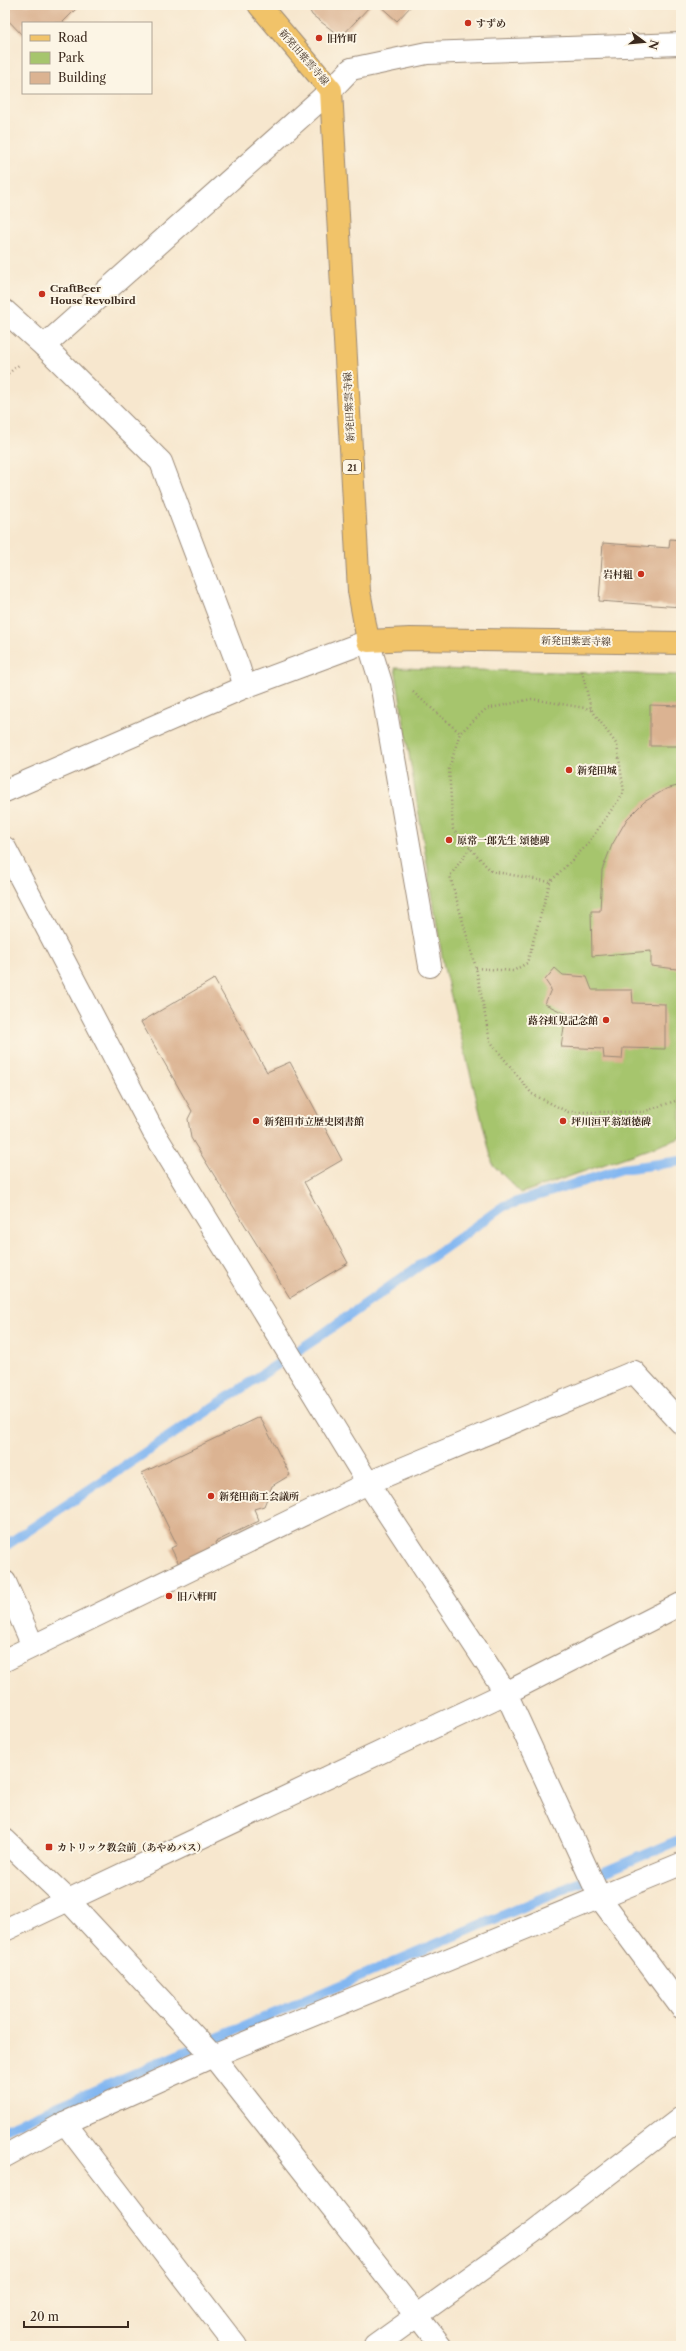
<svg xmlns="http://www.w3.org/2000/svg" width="686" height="2351" font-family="'Libre Caslon Text','Noto Serif JP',serif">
  <rect width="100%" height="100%" fill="#fcf5e5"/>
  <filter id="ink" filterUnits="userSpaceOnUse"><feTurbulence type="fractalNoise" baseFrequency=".025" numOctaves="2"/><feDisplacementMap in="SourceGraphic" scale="8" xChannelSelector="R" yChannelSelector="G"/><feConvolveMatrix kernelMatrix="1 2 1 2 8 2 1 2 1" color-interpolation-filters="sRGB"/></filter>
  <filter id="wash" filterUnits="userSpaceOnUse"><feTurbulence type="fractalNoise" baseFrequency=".012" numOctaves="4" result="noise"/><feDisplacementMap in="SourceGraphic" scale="16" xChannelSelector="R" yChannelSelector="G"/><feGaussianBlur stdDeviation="0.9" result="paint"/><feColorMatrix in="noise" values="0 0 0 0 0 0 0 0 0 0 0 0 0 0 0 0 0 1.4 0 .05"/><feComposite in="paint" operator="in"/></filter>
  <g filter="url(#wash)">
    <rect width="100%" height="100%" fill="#f7e7ce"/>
    <!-- green -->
    <polygon fill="#a6c56d" stroke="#707846" points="395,668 681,675 681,1138 521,1193 493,1165 444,968"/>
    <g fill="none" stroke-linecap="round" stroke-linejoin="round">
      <!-- stream -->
      <g stroke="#83b7f1" stroke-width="10">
        <polyline points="5,1546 320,1336 504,1206 622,1169 681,1161"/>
        <polyline points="5,2129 681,1839"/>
      </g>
    </g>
    <g id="blocks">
      <!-- building -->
      <g fill="#dbb392">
        <polygon points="5,5 80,5 62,23 23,23 23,36 5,17"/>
        <polygon points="307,5 371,5 341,37 312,15"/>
        <polygon points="379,5 412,5 397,21"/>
        <polygon points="670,539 681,540 681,607 599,601 603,543 669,548"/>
        <polygon points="650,705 681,706 681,746 650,746"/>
        <polygon points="681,785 681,973 677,969 651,966 651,951 592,956 591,911 600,911 602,870 612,845 627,819 644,802 666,789"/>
        <polygon points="555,968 563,975 587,977 592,990 632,990 633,1003 665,1004 665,1049 623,1048 622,1059 604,1058 603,1049 561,1047 566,1014 545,1004 551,989 545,980"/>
        <polygon points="214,979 267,1072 290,1062 342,1160 304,1182 348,1263 290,1298 191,1138 188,1119 192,1111 141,1022"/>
        <polygon points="260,1417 290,1475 272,1486 264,1506 254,1509 259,1521 215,1542 216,1546 179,1564 171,1548 177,1545 142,1473"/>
      </g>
    </g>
  </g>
  <g filter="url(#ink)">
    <use href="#blocks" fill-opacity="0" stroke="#998876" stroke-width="1"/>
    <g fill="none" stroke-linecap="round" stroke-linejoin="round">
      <!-- minor casing -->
      <g stroke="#998876" stroke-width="24">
        <g id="minor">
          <polyline points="5,311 44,346 161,462 239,668 245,687"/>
          <polyline points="44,346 331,90 351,69 427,53 681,44"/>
          <polyline points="368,641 381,683 430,966"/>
          <polyline points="5,848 153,1131 368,1483 506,1693 600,1898 681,2007"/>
          <polyline points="5,1582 33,1646"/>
          <polyline points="5,1660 368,1483 634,1372 681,1423"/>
          <polyline points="5,1930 506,1693 681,1604"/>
          <polyline points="65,2123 236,2346"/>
          <polyline points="5,2156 65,2123 213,2056 681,1864"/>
        </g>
      </g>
      <!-- tertiary casing -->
      <g stroke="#998876" stroke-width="24">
        <g id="tertiary">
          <polyline points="5,791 245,687 368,641"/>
          <polyline points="5,1840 67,1899 213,2056 441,2346"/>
          <polyline points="375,2346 533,2232 681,2118"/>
        </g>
      </g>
      <!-- primary casing -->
      <g stroke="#998876" stroke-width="24">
        <polyline id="primary" points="259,5 331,90 359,591 368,641 410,639 681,643"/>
      </g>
      <!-- path -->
      <g stroke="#998876" stroke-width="2.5" stroke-dasharray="1 3" stroke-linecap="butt">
        <polyline points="5,376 20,364"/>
        <polyline points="413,692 460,733"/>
        <polyline points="470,848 450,876 476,968 490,1041 532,1094 568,1112 643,1112 681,1099"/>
        <polyline points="550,882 491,871 453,829 449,769 460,733 486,709 532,699 591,709"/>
        <polyline points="476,968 513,971 527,963 550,882 586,846 624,792 617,745 591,709 582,671"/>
      </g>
      <!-- minor -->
      <use href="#minor" stroke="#fff" stroke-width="22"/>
      <!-- tertiary -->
      <use href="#tertiary" stroke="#fff" stroke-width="22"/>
      <!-- primary -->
      <use href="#primary" stroke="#f1c369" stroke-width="22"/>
    </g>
  </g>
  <!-- markers -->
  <g fill="#c8321e" stroke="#fcf5e5" stroke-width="1.5">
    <circle cx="468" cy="23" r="4"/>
    <circle cx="319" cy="38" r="4"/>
    <circle cx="42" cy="294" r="4"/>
    <circle cx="641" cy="574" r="4"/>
    <circle cx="569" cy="770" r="4"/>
    <circle cx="449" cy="840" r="4"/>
    <circle cx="606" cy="1020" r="4"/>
    <circle cx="256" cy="1121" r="4"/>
    <circle cx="563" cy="1121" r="4"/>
    <circle cx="211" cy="1496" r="4"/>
    <circle cx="169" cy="1596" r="4"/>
    <rect x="45" y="1843" width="8" height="8" rx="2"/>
  </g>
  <g text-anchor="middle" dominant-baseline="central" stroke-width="4" stroke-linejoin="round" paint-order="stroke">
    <!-- shield labels -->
    <rect fill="#fcf5e5" stroke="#75675a" stroke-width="1" x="343" y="460" width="18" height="14" rx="3"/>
    <g font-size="9" font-weight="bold" fill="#3b2a1e">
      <text x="352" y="467">21</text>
    </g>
    <!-- poi labels -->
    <g font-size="10" font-weight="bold" fill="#3b2a1e" stroke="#fcf5e5" text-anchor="start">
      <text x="476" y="23">すずめ</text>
      <text x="327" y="38">旧竹町</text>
      <text x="50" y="288">CraftBeer<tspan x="50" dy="12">House Revolbird</tspan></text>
      <text x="633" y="574" text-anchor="end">岩村組</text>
      <text x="577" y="770">新発田城</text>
      <text x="457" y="840">原常一郎先生 頌徳碑</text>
      <text x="598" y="1020" text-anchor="end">蕗谷虹児記念館</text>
      <text x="264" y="1121">新発田市立歴史図書館</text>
      <text x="571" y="1121">坪川洹平翁頌徳碑</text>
      <text x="219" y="1496">新発田商工会議所</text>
      <text x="177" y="1596">旧八軒町</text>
      <text x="57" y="1847">カトリック教会前（あやめバス）</text>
    </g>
    <!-- street labels -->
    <g font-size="10" fill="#3b2a1e" stroke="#fcf5e5">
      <text transform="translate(304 57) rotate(49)">新発田紫雲寺線</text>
      <text transform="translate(349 407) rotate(-93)">新発田紫雲寺線</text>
      <text transform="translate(576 641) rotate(1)">新発田紫雲寺線</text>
    </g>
  </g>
  <!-- margin -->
  <rect width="686" height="2351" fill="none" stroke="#fcf5e5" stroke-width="20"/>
  <!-- legend -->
  <rect x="22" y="22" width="130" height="72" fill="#fcf5e5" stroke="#afa495"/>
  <rect x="30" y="35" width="20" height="6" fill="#f1c369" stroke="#afa495"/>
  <text x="58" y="42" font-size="12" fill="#3b2a1e">Road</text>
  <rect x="30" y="52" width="20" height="12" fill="#a6c56d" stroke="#afa495"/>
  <text x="58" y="62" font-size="12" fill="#3b2a1e">Park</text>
  <rect x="30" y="72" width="20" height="12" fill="#dbb392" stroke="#afa495"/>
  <text x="58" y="82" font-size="12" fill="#3b2a1e">Building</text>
  <!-- north arrow -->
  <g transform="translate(644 42) rotate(106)" stroke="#fcf5e5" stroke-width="3" paint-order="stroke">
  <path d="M0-3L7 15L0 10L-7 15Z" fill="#3b2a1e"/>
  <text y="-6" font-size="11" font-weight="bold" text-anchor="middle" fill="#3b2a1e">N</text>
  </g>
  <!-- scale -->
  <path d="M24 2321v6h104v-6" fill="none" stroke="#3b2a1e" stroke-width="2"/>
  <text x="30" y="2321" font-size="12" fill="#3b2a1e" stroke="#fcf5e5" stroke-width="3" paint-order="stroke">20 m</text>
</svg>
